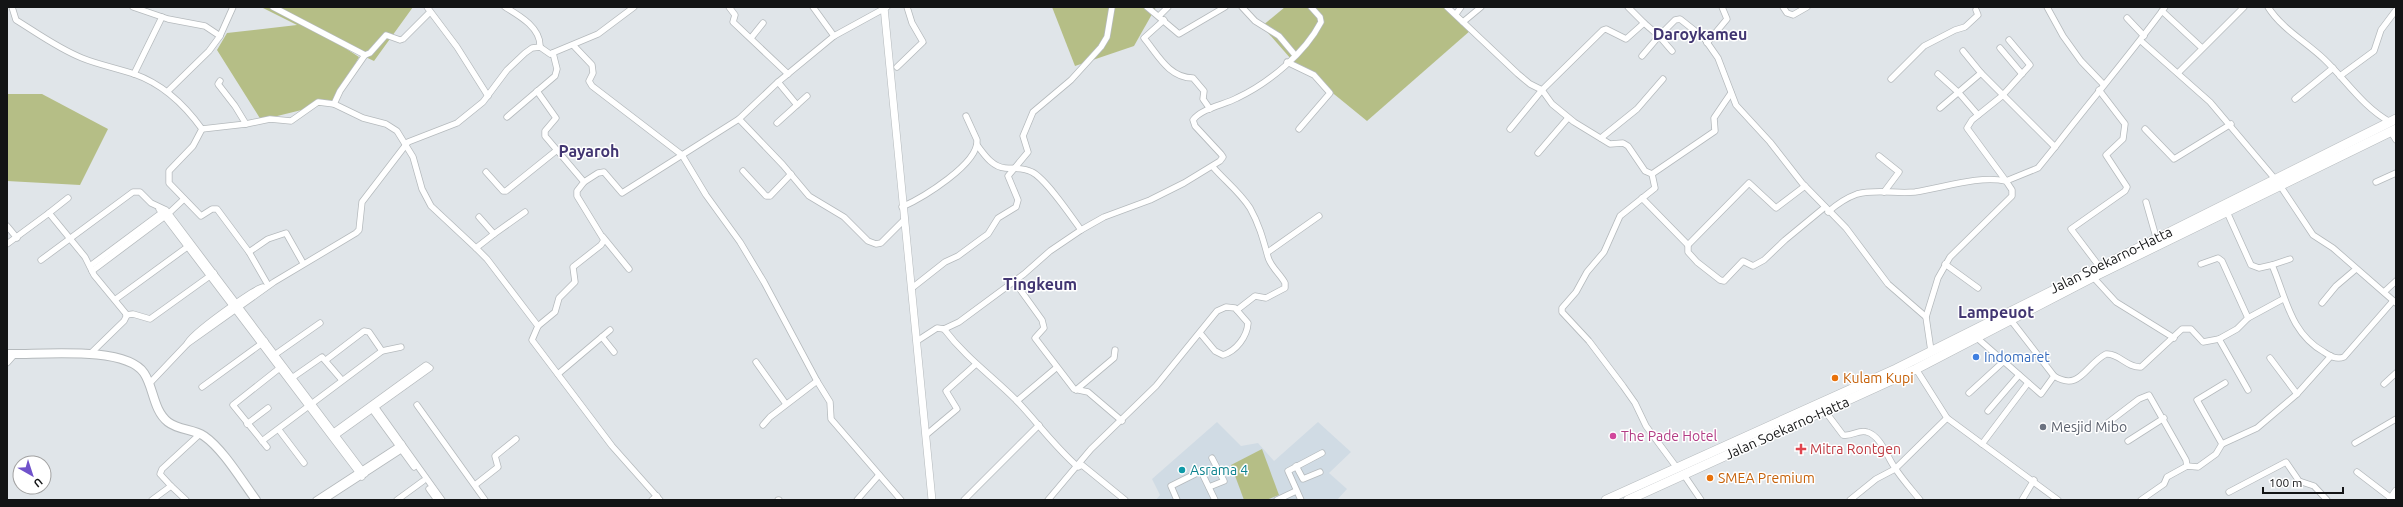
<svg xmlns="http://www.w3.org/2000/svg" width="2403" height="507" font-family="Ubuntu,sans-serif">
  <rect width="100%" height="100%" fill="#e0e5e9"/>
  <!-- built -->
  <polygon fill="#d0dbe4" points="1217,422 1241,446 1258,443 1274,461 1318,422 1351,452 1329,473 1347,489 1337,500 1156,500 1160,495 1152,479"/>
  <!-- green -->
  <g fill="#b5be86">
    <polygon points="261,7 413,7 374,61 342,46 359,57 334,102 261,120 217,50 227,33 297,25"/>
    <polygon points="1052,7 1156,7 1134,46 1075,66"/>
    <polygon points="1285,7 1444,7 1471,30 1367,121 1291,59 1262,26"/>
    <polygon points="7,94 42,94 108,129 80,185 7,181"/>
    <polygon points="1262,449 1279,495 1266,500 1244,500 1231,465"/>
  </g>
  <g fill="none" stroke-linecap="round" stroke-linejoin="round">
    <!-- minor casing -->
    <g stroke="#b5babd" stroke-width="7">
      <g id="minor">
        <path d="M12 7 16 20C37 33 59 49 82 58 99 65 117 68 134 74 163 84 184 104 202 129L193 146 169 171V183L201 216 212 209H217L249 252 268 285"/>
        <polyline points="133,7 168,19 205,26 220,36"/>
        <polyline points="273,7 365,55 370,53 386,35 400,40 403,39 430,12"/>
        <polyline points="427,7 457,47 488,96"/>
        <path d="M505 7C520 16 541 28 540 47"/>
        <polyline points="729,7 735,15 733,22 788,74"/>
        <polyline points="813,7 834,36"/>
        <polyline points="887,7 834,36 778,82 739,119 783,165 809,196 844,217 868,241 876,244 881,243 903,221"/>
        <polyline points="1147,7 1179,34 1225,7"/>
        <polyline points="1242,7 1255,21 1279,36 1295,55"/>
        <polyline points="1447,7 1518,74 1530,84 1542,90 1603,30 1606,29 1626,39 1644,23 1659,36 1675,20 1680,19 1704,38 1718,58 1736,105 1770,142 1802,183 1846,228 1888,284 1926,317 1931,351"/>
        <polyline points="1628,7 1644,23"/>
        <polyline points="1783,7 1787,13 1793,15 1807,7"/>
        <polyline points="2047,7 2063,36 2081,61 2103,84"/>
        <path d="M2268 7C2282 29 2305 41 2324 59 2346 80 2362 106 2390 122"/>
        <polyline points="2162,11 2202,48"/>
        <polyline points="1456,14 1461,7"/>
        <polyline points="1159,16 1168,7"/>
        <polyline points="2127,18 2144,36"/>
        <path d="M1164 20 1144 38C1158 55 1169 78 1193 78L1204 91 1203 99 1210 109"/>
        <polyline points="1463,22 1481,7"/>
        <polyline points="751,38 763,23"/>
        <polyline points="2009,40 2030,65 2002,96 1972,120 1967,128 2006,181 2038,168 2055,147"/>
        <polyline points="2141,41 2210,102 2275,179"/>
        <polyline points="1707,43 1727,19 1722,7"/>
        <polyline points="574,46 592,65 593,73 589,81 592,86 682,155 706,195 740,242 764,282 817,381 830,402 831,419 901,500"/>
        <polyline points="2000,48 2022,74"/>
        <polyline points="1963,51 1981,73"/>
        <polyline points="365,55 340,91 334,104 363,118 386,124 397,131 413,157 422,189 431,206 476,248 494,234 479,217"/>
        <polyline points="1642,56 1659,36 1672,51"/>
        <polyline points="1287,62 1314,75 1330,93 1299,129"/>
        <polyline points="897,67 923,42 912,23 907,7"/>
        <polyline points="2178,73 2244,7"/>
        <polyline points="134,74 162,17"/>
        <polyline points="1938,74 1959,93 1978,115"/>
        <polyline points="2340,76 2374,51 2381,30 2396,10"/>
        <polyline points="1891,79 1924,46 1955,30 1965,27 1978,15 1976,10"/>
        <polyline points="220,81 218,84 235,106 246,124"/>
        <polyline points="778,82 797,105"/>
        <polyline points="168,91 209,51 220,36 233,7"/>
        <polyline points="537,91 556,118 545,131 545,136 584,182 577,191 577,196 604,240 601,245 573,267 575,282 559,298 555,312 538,326 532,340 612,446 660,500"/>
        <polyline points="2295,99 2333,68"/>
        <path d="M1940 108 1981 73 2055 147C2091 100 2130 55 2165 7"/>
        <polyline points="507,117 555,76 557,69 553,53 551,54"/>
        <polyline points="777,123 807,96"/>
        <polyline points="202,129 246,124 270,119 291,121 318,102 334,104"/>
        <polyline points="1510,129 1542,90 1552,104 1574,122 1610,144 1623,143 1628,146 1645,171 1652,174 1715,131 1714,118 1731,93"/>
        <polyline points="2145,129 2174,159 2231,124"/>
        <polyline points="2391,132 2396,140"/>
        <polyline points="1601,138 1637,109 1663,79"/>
        <path d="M977 145C984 154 992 167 1005 168 1014 169 1023 167 1032 172 1046 179 1071 216 1081 230"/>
        <polyline points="1538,153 1568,118"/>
        <polyline points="1879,156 1899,172 1884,192"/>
        <path d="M1213 167C1225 181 1239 191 1250 208 1259 224 1263 239 1268 257 1270 266 1281 275 1285 283V288L1266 298 1255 296 1237 310"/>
        <polyline points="743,171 766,196 770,196 791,174"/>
        <polyline points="486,172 503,191 506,191 557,150"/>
        <polyline points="1652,174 1655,188 1620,216 1604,252 1587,272 1576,292 1562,308 1562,312 1589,341 1623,386 1635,403 1646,426 1677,468"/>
        <polyline points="584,182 598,173 604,172 622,193 739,119"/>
        <polyline points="2376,182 2396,173"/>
        <polyline points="2281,187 2313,235 2333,248 2396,303"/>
        <polyline points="1642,198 1688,245 1749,183 1776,208 1805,186"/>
        <polyline points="2146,202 2156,237"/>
        <path d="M902 207C922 198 979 164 977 140L966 116"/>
        <polyline points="159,209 362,477"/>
        <path d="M1828 212C1837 204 1846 198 1857 194 1876 189 1896 194 1915 192 1943 188 1978 175 2006 181L2012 190V196L1950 257 1938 278 1926 317"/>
        <path d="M2227 212 2251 265 2259 268 2272 265C2286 297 2290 333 2324 352 2330 356 2336 360 2344 357L2393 301"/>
        <polyline points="49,213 68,198"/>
        <polyline points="7,226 17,238"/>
        <polyline points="494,234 525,212"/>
        <polyline points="603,237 629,269"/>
        <polyline points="7,244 49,213 85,257 94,275 127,315 124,321 90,354"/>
        <polyline points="1688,245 1688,252 1697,262 1720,280 1724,281 1743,261 1753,266 1764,260 1785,240 1825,207"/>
        <polyline points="476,248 487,259 538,326"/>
        <polyline points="249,252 268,239 286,233 303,263"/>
        <polyline points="1268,252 1319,216"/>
        <polyline points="41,260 133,192 140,192 151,203 166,210 365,474"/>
        <polyline points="1945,264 1978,288"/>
        <polyline points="2201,264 2218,258 2222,261 2248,318"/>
        <polyline points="2272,265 2290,259"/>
        <polyline points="90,266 164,211"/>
        <polyline points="2099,266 2071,229 2125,191 2127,187 2106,155 2123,139 2125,124 2099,90"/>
        <polyline points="92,271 168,214 184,199"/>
        <polyline points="2093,277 2116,302 2174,338"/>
        <polyline points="1014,281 1042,320 1044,328 1035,338 1074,389 1088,392 1122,421"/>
        <polyline points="912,288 945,262 958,256 981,239 988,234 998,218 1016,207 1018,200 1008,176 1028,152 1023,136 1033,112 1071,80 1101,47 1107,37 1112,7"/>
        <polyline points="2384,292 2396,281"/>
        <polyline points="116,299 190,245"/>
        <polyline points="2322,303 2336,286 2356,269"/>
        <polyline points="126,315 133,314 150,319 214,273"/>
        <path d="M944 329C966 358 991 375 1016 400 1037 422 1055 447 1078 467L1082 465 1125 500"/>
        <polyline points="602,337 614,352"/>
        <polyline points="1976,337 2041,394 2054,376 2010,319"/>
        <polyline points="2219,339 2248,390"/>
        <path d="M917 341 937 328 944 329 959 322 1024 274 1050 251 1081 230 1104 217 1150 200 1184 183 1220 161 1223 157 1221 154 1195 126 1193 120C1202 108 1224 105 1237 98 1269 83 1305 53 1321 22L1320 17 1311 7"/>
        <path d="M187 344C190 334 254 289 263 287"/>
        <polyline points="273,356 320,323"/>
        <polyline points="2270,358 2297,394"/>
        <polyline points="326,360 364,331 369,332 382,351"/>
        <polyline points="756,362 786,404"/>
        <polyline points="7,363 15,354"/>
        <polyline points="1916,369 1947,418 2058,500"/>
        <polyline points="558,374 610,330"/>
        <path d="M2054 376C2080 392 2085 365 2106 354 2119 353 2127 368 2141 367L2182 329H2191L2203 342 2219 339 2237 329 2248 318 2283 299"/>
        <polyline points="289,380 322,357 341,379"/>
        <polyline points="149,384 187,344 274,282 356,233 359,230 362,202 408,142 457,123 483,102 507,70 525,53 532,48 540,47 550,54 598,34 634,7"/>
        <polyline points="2384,384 2396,373"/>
        <polyline points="202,387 265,341"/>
        <polyline points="1076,390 1114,358 1115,350"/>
        <polyline points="1969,393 2003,362"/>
        <polyline points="1017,401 1056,368"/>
        <polyline points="374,405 442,500"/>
        <polyline points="417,405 485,500"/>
        <polyline points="371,408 414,467"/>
        <path d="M1825 411 1843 435C1852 437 1858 429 1867 432 1881 436 1887 457 1895 468 1902 479 1912 490 1920 500"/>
        <polyline points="1988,411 2019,375"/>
        <polyline points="247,424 268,408"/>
        <polyline points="763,425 770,417 817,381"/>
        <polyline points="2101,428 2139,399 2149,395 2186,460 2187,466"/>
        <polyline points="279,430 304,463"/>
        <polyline points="331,434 426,365 430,368 335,436"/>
        <polyline points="926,435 957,409 946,391 975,365"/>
        <polyline points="262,441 382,351 401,347"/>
        <polyline points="2128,441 2164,418"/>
        <polyline points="2355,443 2396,419"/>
        <polyline points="1982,444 2028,383"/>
        <polyline points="2222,444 2197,400 2225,383"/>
        <polyline points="267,447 233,405 281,367"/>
        <polyline points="1296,466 1303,479 1320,472"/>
        <polyline points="2357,472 2391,498"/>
        <polyline points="1684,475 1701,500"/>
        <polyline points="475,485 498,467 495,456 516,439"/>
        <polyline points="171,486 186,500"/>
        <polyline points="1209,487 1224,481 1212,458"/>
        <polyline points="429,489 437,500"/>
        <polyline points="2229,492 2286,462 2299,481 2314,486 2327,500"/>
        <polyline points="152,500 171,486 160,474 162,469 200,434"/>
        <polyline points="316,500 402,444"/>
        <polyline points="324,500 404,448"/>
        <polyline points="397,500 423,481"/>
        <polyline points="652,500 657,496"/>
        <polyline points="778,500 779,500"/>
        <polyline points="857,500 879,475"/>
        <polyline points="964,500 1039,425"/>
        <path d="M1048 500 1091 449 1156 386 1217 311 1226 307 1235 308 1248 323C1247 337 1236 351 1223 355L1215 351 1200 333"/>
        <polyline points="1177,500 1171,486 1201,471 1215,500"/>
        <polyline points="1277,500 1296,491"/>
        <polyline points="1301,500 1288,471 1322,453"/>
        <polyline points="1850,500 1876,479 1895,469 1947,418"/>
        <polyline points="2022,500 2034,480"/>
        <polyline points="2141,500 2164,484 2167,477 2187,466 2198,467 2216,454 2222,444 2257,428 2297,394 2331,356"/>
      </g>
    </g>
    <!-- tertiary casing -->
    <g stroke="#b5babd" stroke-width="8">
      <g id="tertiary">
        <polyline points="884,7 932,500"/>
        <polyline points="2390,500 2396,491"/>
      </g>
    </g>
    <!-- secondary casing -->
    <g stroke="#b5babd" stroke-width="10">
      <path id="secondary" d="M7 354C38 355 125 345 144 373 154 388 153 410 168 422 178 430 193 429 204 436 223 449 242 481 256 500"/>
    </g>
    <!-- trunk casing -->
    <g stroke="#b5babd" stroke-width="10">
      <g id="trunk">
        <polyline points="1606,500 1896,369 2396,119"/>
        <polyline points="1628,500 1916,369 2093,277 2396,129"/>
      </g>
    </g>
    <!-- minor -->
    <use href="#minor" stroke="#fff" stroke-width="5.5"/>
    <!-- tertiary -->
    <use href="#tertiary" stroke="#fff" stroke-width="7"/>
    <!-- secondary -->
    <use href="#secondary" stroke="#fff" stroke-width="8"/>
    <!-- trunk -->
    <use href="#trunk" stroke="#fff" stroke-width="9"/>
  </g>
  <!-- markers -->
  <circle fill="#3f7fe0" stroke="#fff" stroke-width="1.5" cx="1976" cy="357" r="4"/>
  <g fill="#e8710a" stroke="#fff" stroke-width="1.5">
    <circle cx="1835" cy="378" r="4"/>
    <circle cx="1710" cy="478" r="4"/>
  </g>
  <circle fill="#6b7280" stroke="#fff" stroke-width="1.5" cx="2043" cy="427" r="4"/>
  <circle fill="#d1479c" stroke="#fff" stroke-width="1.5" cx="1613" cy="436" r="4"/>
  <path fill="#e0444e" stroke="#fff" stroke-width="1.5" d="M1799 443h4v4h4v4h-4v4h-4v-4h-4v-4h4z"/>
  <circle fill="#0f9aa8" stroke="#fff" stroke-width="1.5" cx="1182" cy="470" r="4"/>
  <g text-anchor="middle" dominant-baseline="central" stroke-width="3" stroke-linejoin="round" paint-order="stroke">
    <!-- street labels -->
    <g font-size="14" fill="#131415" stroke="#fff">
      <text transform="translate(2111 260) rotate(-26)">Jalan Soekarno-Hatta</text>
      <text transform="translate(1787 428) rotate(-24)">Jalan Soekarno-Hatta</text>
    </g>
    <!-- shop labels -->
    <g font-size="14" fill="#366cbe" stroke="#fff" text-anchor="start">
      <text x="1984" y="357">Indomaret</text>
    </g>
    <!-- food labels -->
    <g font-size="14" fill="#c56008" stroke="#fff" text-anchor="start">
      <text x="1843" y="378">Kulam Kupi</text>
      <text x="1718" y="478">SMEA Premium</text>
    </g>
    <!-- worship labels -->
    <g font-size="14" fill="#5b616d" stroke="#fff" text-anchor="start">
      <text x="2051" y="427">Mesjid Mibo</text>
    </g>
    <!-- hotel labels -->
    <g font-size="14" fill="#b23c85" stroke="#fff" text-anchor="start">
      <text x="1621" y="436">The Pade Hotel</text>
    </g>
    <!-- health labels -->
    <g font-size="14" fill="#be3a42" stroke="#fff" text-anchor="start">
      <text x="1810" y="449">Mitra Rontgen</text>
    </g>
    <!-- culture labels -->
    <g font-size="14" fill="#0d838f" stroke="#fff" text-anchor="start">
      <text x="1190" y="470">Asrama 4</text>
    </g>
    <!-- quarter labels -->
    <g font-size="16" font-weight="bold" fill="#423672" stroke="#fff">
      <text x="1700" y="34">Daroykameu</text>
      <text x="589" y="151">Payaroh</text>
      <text x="1040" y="284">Tingkeum</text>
      <text x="1996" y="312">Lampeuot</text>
    </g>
  </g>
  <!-- border -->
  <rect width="2403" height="507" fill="none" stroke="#131415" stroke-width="16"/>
  <!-- north arrow -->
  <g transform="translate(32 475) rotate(141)"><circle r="19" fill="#ffffff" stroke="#a1a1a1"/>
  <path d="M0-3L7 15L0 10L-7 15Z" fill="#7052cb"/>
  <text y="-6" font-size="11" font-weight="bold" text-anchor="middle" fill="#131415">U</text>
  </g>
  <!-- scale -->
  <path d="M2263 487v6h80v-6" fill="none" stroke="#131415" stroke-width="2"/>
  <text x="2269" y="487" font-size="12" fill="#131415" stroke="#ffffff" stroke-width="3" paint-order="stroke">100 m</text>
</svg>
